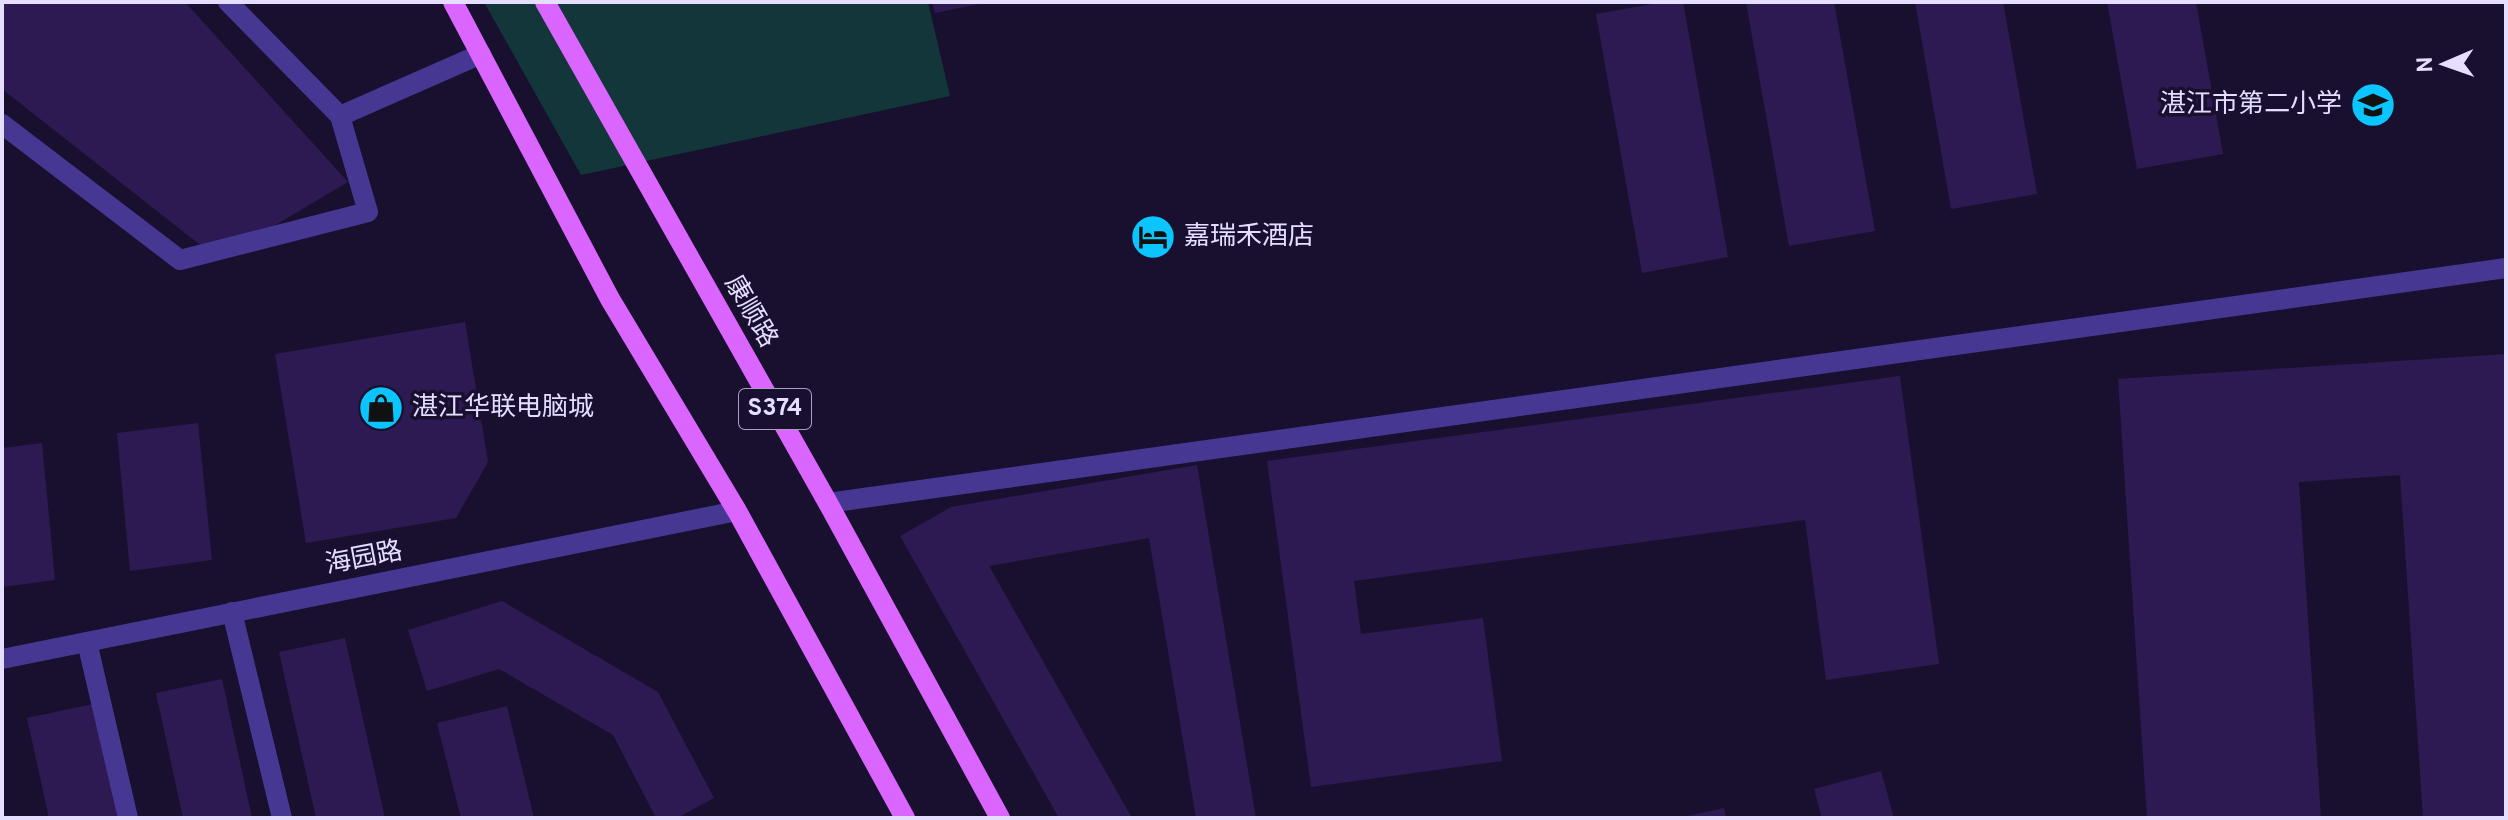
<svg xmlns="http://www.w3.org/2000/svg" width="2508" height="820" font-family="Overpass,'Noto Sans SC',sans-serif">
  <rect width="100%" height="100%" fill="#19102f"/>
  <!-- green -->
  <polygon fill="#12363a" points="484,2 928,2 950,96 581,175"/>
  <!-- building -->
  <g fill="#2d1a52">
    <polygon points="2,2 185,2 348,182 218,259 2,89"/>
    <polygon points="932,2 984,2 984,3 935,13"/>
    <polygon points="1663,2 1683,2 1728,257 1642,273 1596,14"/>
    <polygon points="1746,2 1834,2 1875,231 1789,246"/>
    <polygon points="1915,2 2003,2 2037,194 1951,209"/>
    <polygon points="2107,2 2196,2 2223,154 2137,169"/>
    <polygon points="465,322 488,462 456,518 306,543 275,354"/>
    <polygon points="2506,354 2506,818 2423,818 2400,475 2299,482 2321,818 2147,818 2118,379"/>
    <polygon points="1900,376 1939,664 1826,680 1805,520 1354,581 1361,634 1483,618 1502,761 1311,787 1267,461"/>
    <polygon points="198,423 212,560 130,571 117,433"/>
    <polygon points="42,443 55,580 2,587 2,448"/>
    <polygon points="1197,465 1256,818 1196,818 1149,538 989,566 1132,818 1059,818 900,536 951,507"/>
    <polygon points="502,601 658,692 714,798 677,818 656,818 613,735 499,669 427,691 408,630"/>
    <polygon points="345,638 385,818 316,818 279,652"/>
    <polygon points="222,679 252,818 183,818 156,693"/>
    <polygon points="93,704 118,818 49,818 27,718"/>
    <polygon points="507,706 534,818 461,818 437,723"/>
    <polygon points="1881,771 1894,818 1822,818 1814,789"/>
    <polygon points="1724,808 1726,818 1684,818 1683,817"/>
  </g>
  <g fill="none" stroke-linecap="round" stroke-linejoin="round">
    <!-- service -->
    <g stroke="#463792" stroke-width="20">
      <polyline points="340,116 481,54"/>
      <polyline points="2,124 180,260 368,212 340,116 228,2"/>
    </g>
    <!-- minor -->
    <g stroke="#463792" stroke-width="20">
      <polyline points="828,503 2506,268"/>
      <polyline points="232,612 282,818"/>
      <polyline points="87,642 128,818"/>
      <polyline points="2,659 737,511"/>
    </g>
    <!-- primary -->
    <g stroke="#da65ff" stroke-width="20">
      <polyline points="453,2 610,299 737,511 905,818"/>
      <polyline points="545,2 828,503 1000,818"/>
    </g>
  </g>
  <!-- icons -->
  <defs>
    <g id="school-disc" transform="scale(2.3)"><circle r="9.5" fill="#0ac5ff" stroke="#19102f"/><path d="M0-5L7-2L0 1L-7-2ZM-4 1L0 2.5L4 1V4Q0 6-4 4Z" fill="#111"/></g>
    <g id="hotel-disc" transform="scale(2.3)"><circle r="9.5" fill="#0ac5ff" stroke="#19102f"/><path d="M-6-4.5h1.5V1H6V5H4.5V3h-9V5H-6ZM-4 0a1.8 1.8 0 1 1 3.6 0ZM.5 0V-2.5h3Q6-2.5 6 0Z" fill="#111"/></g>
    <g id="shop-disc" transform="scale(2.3)"><circle r="9.5" fill="#0ac5ff" stroke="#19102f"/><path d="M-5-2.5h2.3a2.7 3.5 0 0 1 5.4 0H5L5.5 6h-11ZM-1.5-2.5h3a1.5 2.3 0 0 0-3 0Z" fill="#111"/></g>
  </defs>
  <g fill-rule="evenodd">
    <use href="#school-disc" x="2373" y="105"/>
    <use href="#hotel-disc" x="1153" y="237"/>
    <use href="#shop-disc" x="381" y="408"/>
  </g>
  <g text-anchor="middle" dominant-baseline="central" stroke-width="7" stroke-linejoin="round" paint-order="stroke">
    <!-- shield labels -->
    <rect fill="#19102f" stroke="#a8a0c1" stroke-width="2" x="739" y="389" width="72" height="40" rx="6"/>
    <g font-size="24" font-weight="bold" fill="#e6deff">
      <text x="775" y="409">S374</text>
    </g>
    <!-- poi labels -->
    <g font-size="26" fill="#e6deff" stroke="#19102f" text-anchor="start">
      <text x="2342" y="105" text-anchor="end">湛江市第二小学</text>
      <text x="1184" y="237">嘉瑞禾酒店</text>
      <text x="412" y="408">湛江华联电脑城</text>
    </g>
    <!-- street labels -->
    <g font-size="26" fill="#e6deff" stroke="#19102f">
      <text transform="translate(750 312) rotate(60)">康顺路</text>
      <text transform="translate(364 559) rotate(-11)">海园路</text>
    </g>
  </g>
  <!-- border -->
  <rect width="2508" height="820" fill="none" stroke="#e6deff" stroke-width="8"/>
  <!-- north arrow -->
  <g transform="translate(2444 64) rotate(268)" stroke="#19102f" stroke-width="6" paint-order="stroke">
  <path d="M0-6L14 30L0 20L-14 30Z" fill="#e6deff"/>
  <text y="-12" font-size="22" font-weight="bold" text-anchor="middle" fill="#e6deff">N</text>
  </g>
</svg>
